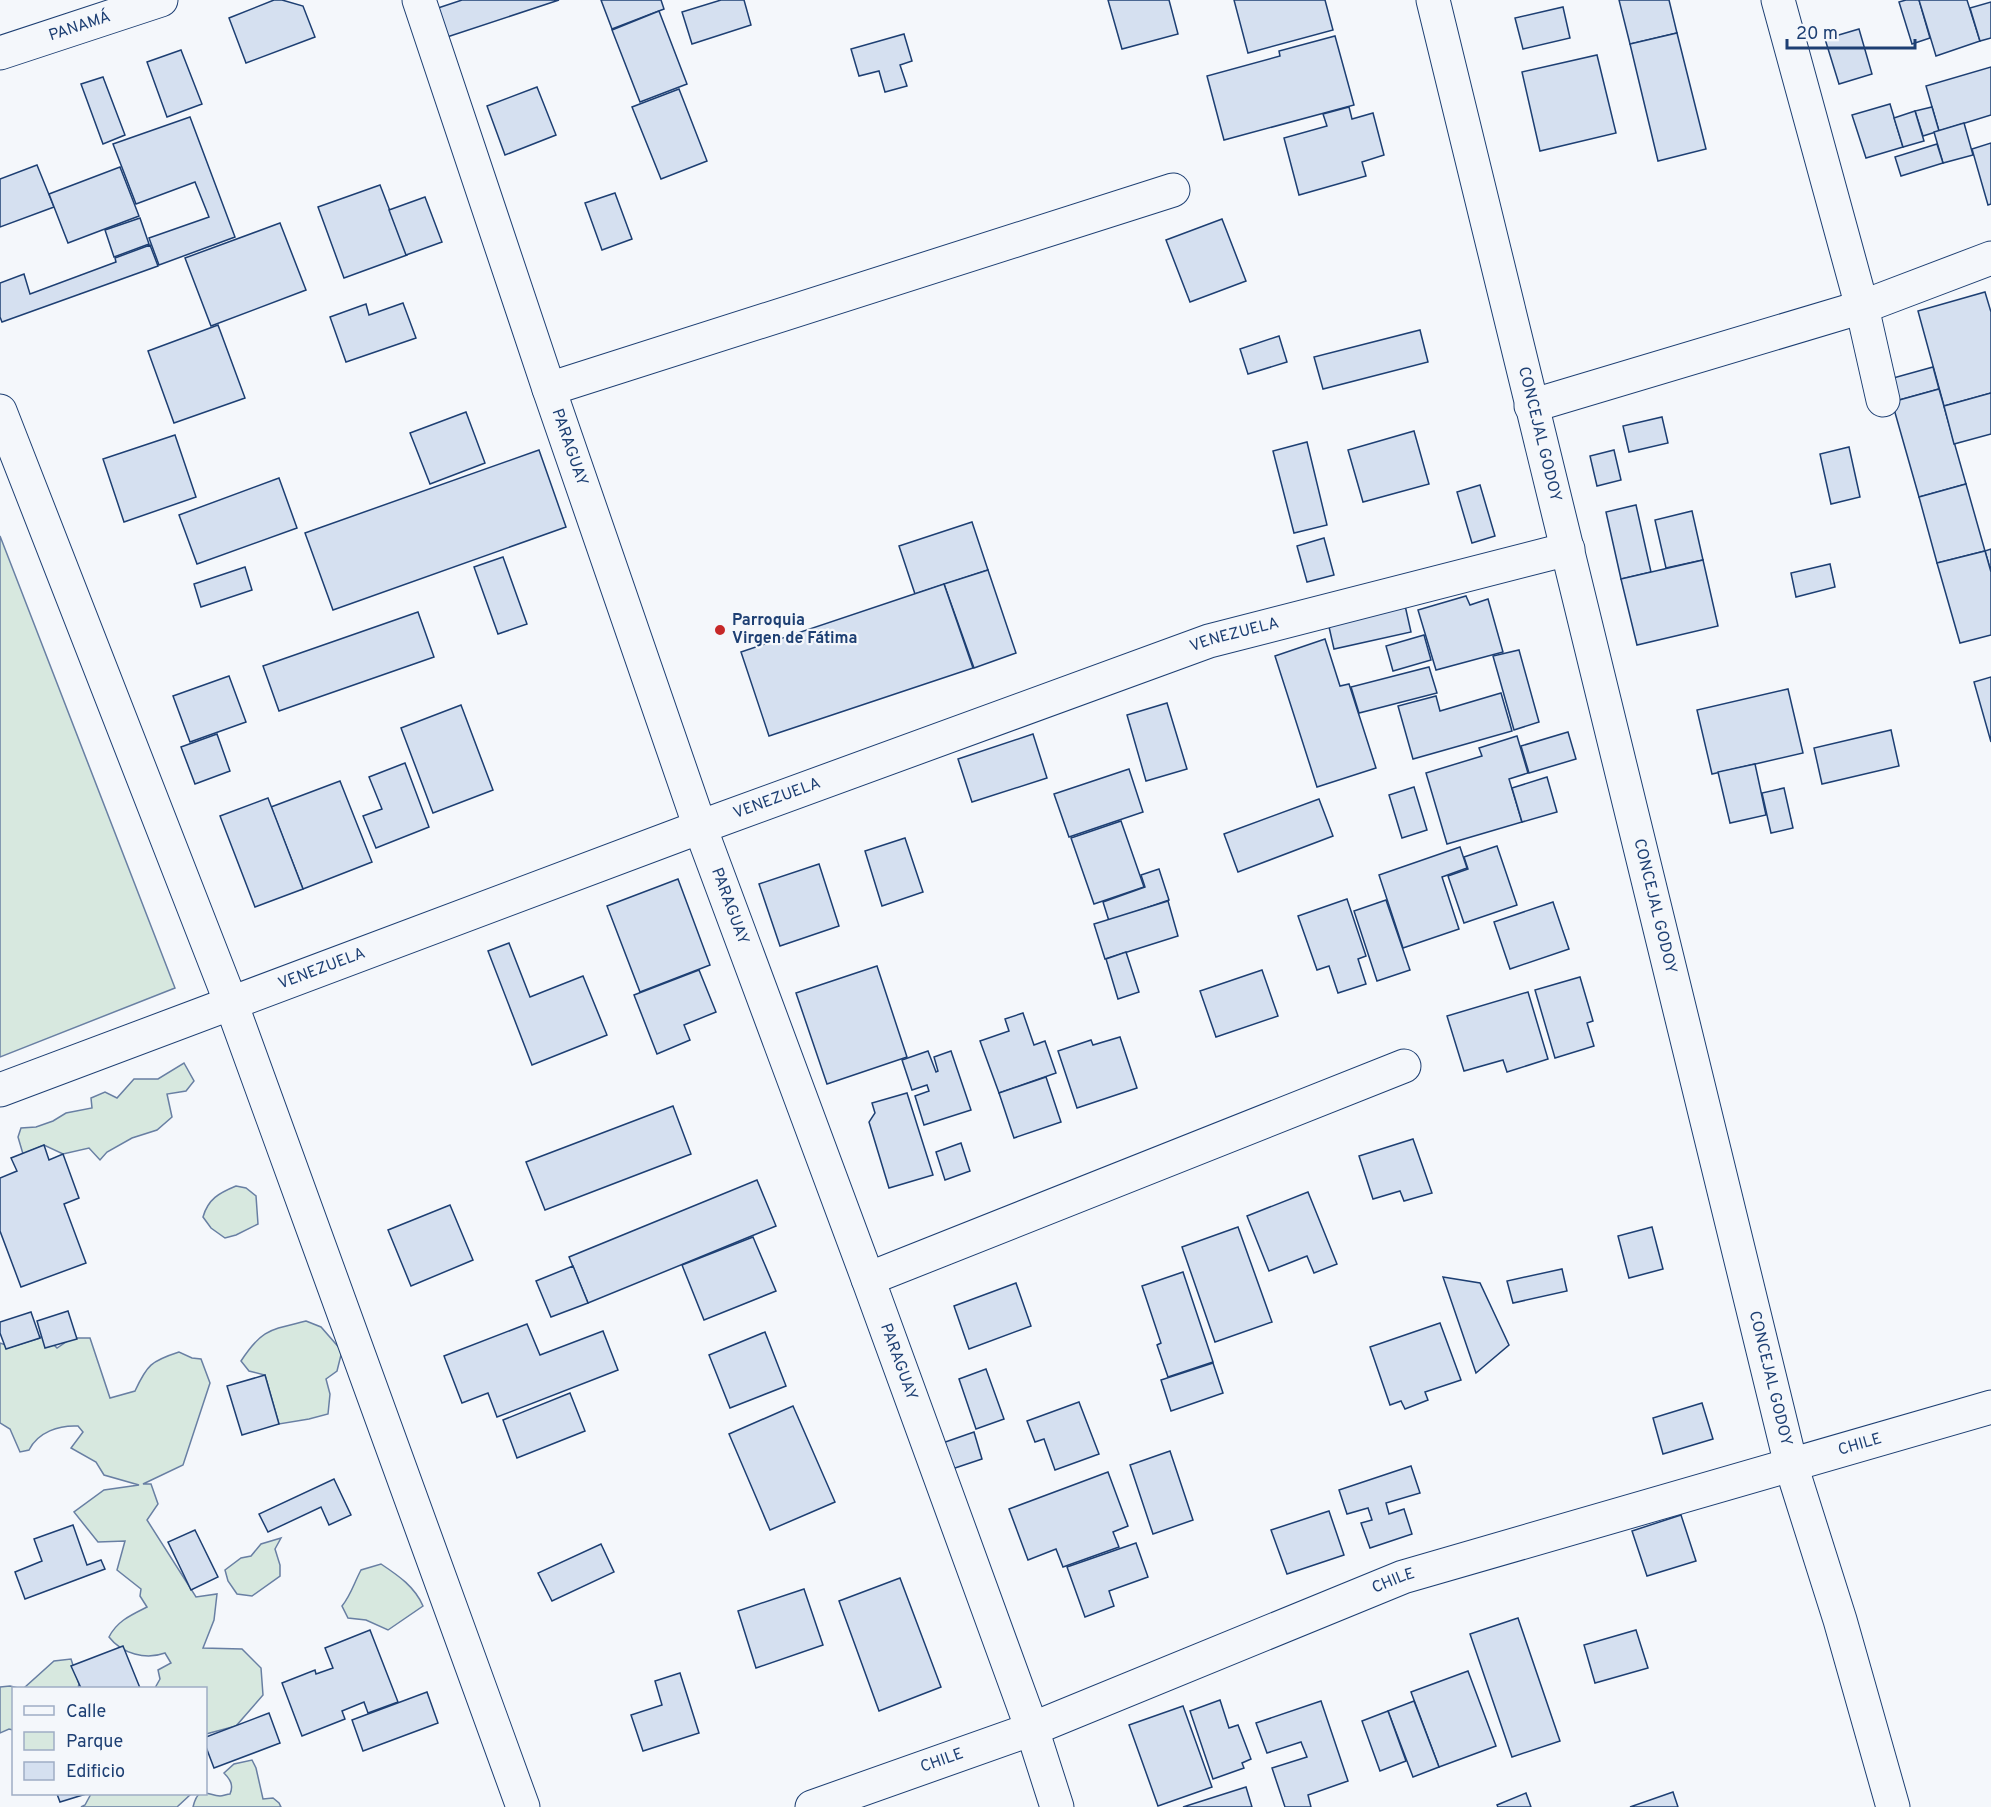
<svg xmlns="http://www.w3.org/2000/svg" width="1991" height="1807" font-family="Overpass,sans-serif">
  <rect width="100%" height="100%" fill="#f4f7fb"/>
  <!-- green -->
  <g fill="#d7e8df" stroke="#687fa3" stroke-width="1.5">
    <polygon points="0,536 175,988 0,1057"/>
    <polygon points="184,1063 194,1081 186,1091 167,1094 172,1117 157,1130 132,1138 107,1152 100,1160 89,1148 63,1154 44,1145 23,1154 18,1137 21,1128 36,1127 53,1121 66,1113 92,1108 91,1098 105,1092 117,1098 134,1079 158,1079"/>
    <path d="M236 1186 246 1188 256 1196 258 1224 236 1235 225 1238 211 1228 203 1217C208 1199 219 1193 236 1186Z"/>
    <path d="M306 1321 321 1327 342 1351 337 1371 326 1379 330 1394 328 1414 309 1419 279 1424 265 1375 249 1371 241 1361C262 1329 270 1330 306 1321Z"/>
    <path d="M43 1334 57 1348 72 1338H90L110 1398 135 1391C147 1365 151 1361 179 1352L192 1358 201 1359 210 1383 183 1465 143 1484H151L158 1504 147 1520 196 1597 217 1594 214 1620 203 1648 242 1649 261 1668 263 1695 236 1726 206 1734V1688H155L160 1679 158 1670 171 1663 165 1653C146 1660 122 1654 109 1637 117 1621 131 1615 147 1607L140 1596 141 1589 117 1570 125 1541 98 1542 74 1512 104 1490 139 1485 104 1475 96 1462 71 1448 83 1432 78 1426C59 1425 38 1432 29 1450L20 1452 10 1429 0 1423V1343L11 1347 40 1338Z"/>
    <polygon points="281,1538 275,1549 280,1565 280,1576 252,1596 237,1594 228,1581 225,1570 241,1558 251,1556 261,1544"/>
    <path d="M381 1564C399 1576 415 1587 423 1606L388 1630 366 1620 348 1618 342 1606C351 1595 354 1583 361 1570Z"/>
    <polygon points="71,1659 79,1684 78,1688 24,1688 54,1661"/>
    <polygon points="10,1686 18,1688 14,1688 13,1730 9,1729 0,1733 0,1687"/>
    <path d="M252 1760 256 1768 263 1799 273 1798 279 1803 281 1807H193C198 1786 205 1794 220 1796 223 1796 227 1794 230 1794 234 1785 230 1779 224 1773L234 1764Z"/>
    <polygon points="91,1794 191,1794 177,1807 81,1807 85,1805"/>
  </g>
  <!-- building -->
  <g fill="#d5e0f0" stroke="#1d3f73" stroke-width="1.5">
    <polygon points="274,0 282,0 303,6 315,37 246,63 229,18"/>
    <polygon points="462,0 559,0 441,39 432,10"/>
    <polygon points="601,0 661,0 664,9 612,29"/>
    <polygon points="721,0 744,0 751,25 692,44 682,12"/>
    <polygon points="1108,0 1169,0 1178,34 1122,49"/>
    <polygon points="1234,0 1325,0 1333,30 1248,53"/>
    <polygon points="1619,0 1669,0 1677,33 1630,44"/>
    <polygon points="1906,0 1919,0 1930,38 1912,44 1899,2"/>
    <polygon points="1919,0 1967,0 1980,41 1936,56"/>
    <polygon points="1991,2 1991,38 1980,41 1970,8"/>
    <polygon points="1563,7 1570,38 1523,49 1515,18"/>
    <polygon points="659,11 687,84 640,102 612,30"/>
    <polygon points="1859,29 1872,74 1839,84 1825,39"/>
    <polygon points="1677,33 1706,149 1658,161 1630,44"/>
    <polygon points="904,34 912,61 900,65 907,86 885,92 879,71 859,76 851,49"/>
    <polygon points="1335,36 1354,105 1224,140 1207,76 1280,56 1279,51"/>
    <polygon points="181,50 202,104 167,117 147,62"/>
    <polygon points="1597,55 1616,133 1540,151 1522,72"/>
    <polygon points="1991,67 1991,115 1939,131 1926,86"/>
    <polygon points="103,77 125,135 103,144 81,84"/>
    <polygon points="537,87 556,135 505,155 487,106"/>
    <polygon points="679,89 707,161 661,179 632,107"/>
    <polygon points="1890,104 1903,147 1866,158 1852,115"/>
    <polygon points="1349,107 1352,119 1373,113 1384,155 1362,162 1366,176 1299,195 1284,138 1327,126 1323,114"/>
    <polygon points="1932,107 1939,131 1923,136 1915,111"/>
    <polygon points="1915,111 1924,141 1903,147 1894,118"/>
    <polygon points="190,117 235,237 159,265 149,238 209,217 195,182 136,204 113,144"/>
    <polygon points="1964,123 1973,155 1943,163 1934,132"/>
    <polygon points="1991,143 1991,204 1988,205 1972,149"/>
    <polygon points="1937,144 1943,163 1901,176 1895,157"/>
    <polygon points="37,165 54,207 0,227 0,179"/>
    <polygon points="120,167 139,216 68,243 49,194"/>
    <polygon points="380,185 407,255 344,278 318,207"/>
    <polygon points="615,193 632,239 602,250 585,203"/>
    <polygon points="425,197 442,242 406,255 389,210"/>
    <polygon points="140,218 149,244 114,257 105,230"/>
    <polygon points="1222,219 1246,281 1190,302 1166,240"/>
    <polygon points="280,223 306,290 211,326 185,258"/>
    <polygon points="150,245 158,266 2,322 0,317 0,283 24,274 30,294 116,262 115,258"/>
    <polygon points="1985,292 1991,312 1991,393 1944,406 1918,311"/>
    <polygon points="403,303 416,338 346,362 330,317 366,304 369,315"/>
    <polygon points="218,325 245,398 174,423 148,351"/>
    <polygon points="1420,330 1428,362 1323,389 1314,357"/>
    <polygon points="1279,336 1287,362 1248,374 1240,349"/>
    <polygon points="1933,367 1939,389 1892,402 1886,380"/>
    <polygon points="1939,389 1966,484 1919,497 1892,402"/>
    <polygon points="1991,393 1991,434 1954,444 1944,406"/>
    <polygon points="466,412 485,463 430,484 410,433"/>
    <polygon points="1662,417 1668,443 1629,452 1623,426"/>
    <polygon points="1414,431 1429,484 1363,502 1348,450"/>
    <polygon points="175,435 196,497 124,522 103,459"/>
    <polygon points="1307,442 1327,525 1294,533 1273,451"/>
    <polygon points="1849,447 1860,497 1831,504 1820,454"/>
    <polygon points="539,450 566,527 333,610 305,533"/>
    <polygon points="1614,450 1621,480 1597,486 1590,456"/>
    <polygon points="279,478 297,528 197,564 179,515"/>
    <polygon points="1966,484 1985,551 1937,563 1919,497"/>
    <polygon points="1480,485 1495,536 1472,543 1457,492"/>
    <polygon points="1636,505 1651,572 1621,579 1606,512"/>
    <polygon points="1692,511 1703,560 1666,568 1655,520"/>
    <polygon points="972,522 988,570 915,594 899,546"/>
    <polygon points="1324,538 1334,575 1307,582 1297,546"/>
    <polygon points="1991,549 1991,572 1985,551"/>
    <polygon points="1985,551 1991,572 1991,635 1960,643 1937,563"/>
    <polygon points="503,557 527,624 498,634 474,567"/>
    <polygon points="1703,560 1718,626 1637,645 1621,579"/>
    <polygon points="1830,564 1835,587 1796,597 1791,573"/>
    <polygon points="245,567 252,590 201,607 194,584"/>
    <polygon points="988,570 1016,653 974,668 944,584"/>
    <polygon points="944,584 973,668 769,736 741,652"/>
    <polygon points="1466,596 1470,605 1488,599 1503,652 1436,670 1418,610"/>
    <polygon points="1404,601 1411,632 1334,649 1327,618"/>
    <polygon points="418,612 434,657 279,711 263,666"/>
    <polygon points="1424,635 1431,660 1393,671 1386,646"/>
    <polygon points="1325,639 1340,686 1349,684 1376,768 1317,787 1275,656"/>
    <polygon points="1519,650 1539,722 1514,730 1493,656"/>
    <polygon points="1429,667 1437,693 1359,713 1351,687"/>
    <polygon points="229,676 246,722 190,742 173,696"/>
    <polygon points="1991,677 1991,742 1974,682"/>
    <polygon points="1788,689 1803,753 1712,774 1697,710"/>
    <polygon points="1501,693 1512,731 1413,759 1398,706 1436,696 1440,711"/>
    <polygon points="1167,703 1187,769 1146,781 1127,715"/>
    <polygon points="461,705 493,790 433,813 401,728"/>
    <polygon points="1891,730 1899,766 1822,784 1814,748"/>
    <polygon points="1568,732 1576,759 1529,773 1521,746"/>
    <polygon points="217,734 230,771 195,784 181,747"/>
    <polygon points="1033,734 1047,778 972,802 958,759"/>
    <polygon points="1517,736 1528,773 1509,779 1522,822 1447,844 1426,773 1482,756 1479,748"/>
    <polygon points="405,763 429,827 376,848 363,816 382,809 369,777"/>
    <polygon points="1755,764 1766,815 1730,823 1718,772"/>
    <polygon points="1129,769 1143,812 1069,837 1054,794"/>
    <polygon points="1547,777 1557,812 1522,822 1512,788"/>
    <polygon points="340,781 372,862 303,889 271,807"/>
    <polygon points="1414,787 1427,830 1402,838 1389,795"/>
    <polygon points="1784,788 1793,828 1771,833 1762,793"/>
    <polygon points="268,798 303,889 255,907 220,816"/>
    <polygon points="1319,799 1333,836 1238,872 1224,834"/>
    <polygon points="1121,821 1144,887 1094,904 1071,838"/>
    <polygon points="905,838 923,892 882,906 865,851"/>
    <polygon points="1497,846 1517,905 1464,923 1448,876 1468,869 1464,857"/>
    <polygon points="1460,847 1467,868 1442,877 1459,929 1403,948 1379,875"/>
    <polygon points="819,864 839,926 780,946 759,884"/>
    <polygon points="1159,869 1169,900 1109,921 1103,902 1145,887 1141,875"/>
    <polygon points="678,879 710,965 640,992 607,906"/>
    <polygon points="1347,899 1366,956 1358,959 1366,984 1338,993 1329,966 1317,970 1298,916"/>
    <polygon points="1386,900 1410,970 1377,981 1354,911"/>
    <polygon points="1168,901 1178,936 1105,959 1094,924"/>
    <polygon points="1553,902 1569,949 1510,969 1494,922"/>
    <polygon points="509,943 530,997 583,976 607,1035 532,1065 488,951"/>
    <polygon points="1126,952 1139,992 1118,999 1106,959"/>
    <polygon points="877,966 907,1057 827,1084 796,993"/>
    <polygon points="699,970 716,1012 684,1025 690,1040 657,1054 634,995"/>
    <polygon points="1262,970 1278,1016 1216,1037 1200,991"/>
    <polygon points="1580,977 1593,1021 1587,1023 1594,1046 1555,1058 1535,990"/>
    <polygon points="1528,992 1548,1059 1507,1072 1503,1060 1464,1071 1447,1016"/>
    <polygon points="1023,1013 1034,1045 1045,1041 1056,1073 999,1093 980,1041 1009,1031 1005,1019"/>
    <polygon points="1120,1037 1137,1088 1077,1108 1058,1051 1091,1040 1093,1045"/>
    <polygon points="928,1051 936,1072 938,1071 934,1057 951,1051 971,1110 924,1125 915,1096 929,1091 927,1085 912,1090 902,1060"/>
    <polygon points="1046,1077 1061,1122 1014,1138 999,1093"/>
    <polygon points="907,1093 933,1175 889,1188 869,1122 875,1113 872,1103"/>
    <polygon points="673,1106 691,1154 545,1210 526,1162"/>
    <polygon points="1413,1139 1432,1193 1404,1201 1400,1191 1373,1199 1359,1156"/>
    <polygon points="961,1143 970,1171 945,1180 936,1152"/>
    <polygon points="44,1145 49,1160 63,1154 79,1198 64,1204 86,1263 21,1287 0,1231 0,1178 17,1171 11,1158"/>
    <polygon points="757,1180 776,1226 588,1303 569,1257"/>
    <polygon points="1308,1192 1337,1264 1314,1273 1307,1256 1269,1271 1247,1216"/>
    <polygon points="450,1205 473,1260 411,1286 388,1230"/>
    <polygon points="1238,1227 1272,1322 1215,1342 1182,1247"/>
    <polygon points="1652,1227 1663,1269 1629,1278 1618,1236"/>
    <polygon points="753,1237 776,1291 704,1320 682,1265"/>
    <polygon points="573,1266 588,1303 551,1317 536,1281"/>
    <polygon points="1562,1269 1567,1291 1513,1303 1507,1281"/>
    <polygon points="1183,1272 1213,1362 1168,1377 1157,1345 1161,1343 1142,1286"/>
    <polygon points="1443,1277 1480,1283 1509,1345 1476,1373"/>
    <polygon points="1016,1283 1031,1326 969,1349 954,1306"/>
    <polygon points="68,1311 77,1339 45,1348 37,1321"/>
    <polygon points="31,1312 40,1338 6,1349 0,1333 0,1322"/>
    <polygon points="1440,1323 1461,1380 1425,1392 1428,1400 1405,1409 1401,1401 1390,1405 1370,1347"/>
    <polygon points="527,1324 540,1355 603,1331 618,1370 497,1417 488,1393 462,1403 444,1356"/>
    <polygon points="765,1332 786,1386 730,1408 709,1355"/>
    <polygon points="1213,1363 1223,1393 1171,1411 1161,1380"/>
    <polygon points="986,1369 1004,1419 976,1429 959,1379"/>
    <polygon points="265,1375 279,1424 242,1435 227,1386"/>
    <polygon points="570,1393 585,1431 517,1458 503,1420"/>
    <polygon points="1079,1402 1099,1454 1055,1470 1044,1439 1035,1442 1027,1421"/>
    <polygon points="1702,1403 1713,1439 1663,1454 1653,1418"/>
    <polygon points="793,1406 835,1502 770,1530 729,1434"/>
    <polygon points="974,1432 982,1459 940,1473 931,1447"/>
    <polygon points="1170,1451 1193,1520 1153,1534 1130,1465"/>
    <polygon points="1411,1466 1420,1493 1386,1503 1389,1514 1404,1509 1412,1534 1370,1548 1361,1523 1372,1520 1368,1508 1347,1514 1339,1490"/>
    <polygon points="1108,1472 1128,1526 1113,1532 1119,1547 1063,1567 1056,1549 1028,1560 1009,1509"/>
    <polygon points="334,1479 351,1515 329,1525 321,1507 268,1532 259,1514"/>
    <polygon points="1329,1511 1344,1555 1287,1574 1271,1530"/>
    <polygon points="1681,1515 1696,1561 1647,1576 1632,1531"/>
    <polygon points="73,1525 87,1565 101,1560 105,1569 25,1599 15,1572 42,1561 34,1539"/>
    <polygon points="195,1530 218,1577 191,1590 168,1542"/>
    <polygon points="1136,1543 1148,1577 1109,1591 1114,1606 1085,1617 1067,1567"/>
    <polygon points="601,1544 614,1572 552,1601 538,1573"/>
    <polygon points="900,1578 941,1687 879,1711 839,1601"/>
    <polygon points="804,1589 823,1645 756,1668 738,1611"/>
    <polygon points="1518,1618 1560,1741 1512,1757 1470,1634"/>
    <polygon points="370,1630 398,1702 368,1713 364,1702 342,1711 345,1719 302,1736 282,1683 315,1670 316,1674 333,1668 325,1648"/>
    <polygon points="1636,1630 1648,1668 1595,1683 1584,1645"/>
    <polygon points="123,1646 140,1688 81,1688 71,1666"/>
    <polygon points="1468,1671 1496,1746 1439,1767 1411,1692"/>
    <polygon points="680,1673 699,1733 643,1751 631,1715 662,1705 655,1681"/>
    <polygon points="427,1692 438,1723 363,1751 352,1720"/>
    <polygon points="1220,1700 1229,1728 1238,1725 1251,1759 1242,1763 1244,1768 1213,1779 1190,1711"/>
    <polygon points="1321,1701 1348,1781 1308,1795 1311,1807 1285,1807 1272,1768 1307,1757 1301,1742 1267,1753 1256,1723"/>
    <polygon points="1414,1701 1439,1767 1413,1777 1388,1711"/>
    <polygon points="1183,1706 1212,1787 1158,1806 1129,1725"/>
    <polygon points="1388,1711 1406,1761 1380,1771 1362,1721"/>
    <polygon points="269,1713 280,1743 214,1768 206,1747 206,1737"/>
    <polygon points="1246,1787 1252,1807 1183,1807"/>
    <polygon points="1673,1792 1678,1807 1630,1807"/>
    <polygon points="1526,1793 1531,1807 1498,1807 1497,1805"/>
    <polygon points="57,1794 86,1794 60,1802"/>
  </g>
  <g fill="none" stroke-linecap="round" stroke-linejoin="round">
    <!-- minor casing -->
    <g stroke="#1d3f73" stroke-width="35">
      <g id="minor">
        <path id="s1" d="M419 0 549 389 700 827 868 1279 1032 1729 1057 1807"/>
        <path id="s2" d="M1433 0 1791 1465 1840 1620 1893 1807"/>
        <polyline points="1778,0 1862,307 1883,400"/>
        <path id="s3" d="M0 53 161 0"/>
        <polyline points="549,389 1173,190"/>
        <polyline points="1531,406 1862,307 1991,258"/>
        <polyline points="0,411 231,1003 523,1807"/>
        <path id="s4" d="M0 1090 700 827 1209 641 1568 549"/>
        <polyline points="868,1279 1404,1066"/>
        <path id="s5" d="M812 1807 1032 1729 1403 1577 1991 1407"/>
      </g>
    </g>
    <!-- minor -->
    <use href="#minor" stroke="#f4f7fb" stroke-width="33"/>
  </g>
  <!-- markers -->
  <circle fill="#c62828" stroke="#f4f7fb" stroke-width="2" cx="720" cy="630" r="6"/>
  <g text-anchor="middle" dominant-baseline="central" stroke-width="4.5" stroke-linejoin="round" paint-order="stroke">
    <!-- street labels -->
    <g font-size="16" fill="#1d3f73" stroke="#f4f7fb">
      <text stroke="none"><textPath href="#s3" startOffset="84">PANAMÁ</textPath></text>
      <text stroke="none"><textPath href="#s2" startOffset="447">CONCEJAL GODOY</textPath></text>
      <text stroke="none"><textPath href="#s1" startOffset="472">PARAGUAY</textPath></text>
      <text stroke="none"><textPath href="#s4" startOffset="1316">VENEZUELA</textPath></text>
      <text stroke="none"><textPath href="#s4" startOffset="830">VENEZUELA</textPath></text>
      <text stroke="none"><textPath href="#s2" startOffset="933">CONCEJAL GODOY</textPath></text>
      <text stroke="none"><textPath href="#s1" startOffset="958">PARAGUAY</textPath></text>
      <text stroke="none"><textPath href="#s4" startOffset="344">VENEZUELA</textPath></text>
      <text stroke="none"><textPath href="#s1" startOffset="1444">PARAGUAY</textPath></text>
      <text stroke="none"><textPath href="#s2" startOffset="1419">CONCEJAL GODOY</textPath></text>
      <text stroke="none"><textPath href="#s5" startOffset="1110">CHILE</textPath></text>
      <text stroke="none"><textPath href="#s5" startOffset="624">CHILE</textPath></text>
      <text stroke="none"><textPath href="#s5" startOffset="138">CHILE</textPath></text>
    </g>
    <!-- poi labels -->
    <g font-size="16" font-weight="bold" fill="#1d3f73" stroke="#f4f7fb" text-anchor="start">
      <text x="732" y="621">Parroquia<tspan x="732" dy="18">Virgen de Fátima</tspan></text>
    </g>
  </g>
  <!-- legend -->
  <rect x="12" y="1687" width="195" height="108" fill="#f4f7fb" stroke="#9eadc5" stroke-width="1.5"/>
  <rect x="24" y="1706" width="30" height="9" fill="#f4f7fb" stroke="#9eadc5" stroke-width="1.5"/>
  <text x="66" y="1717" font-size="18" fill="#1d3f73">Calle</text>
  <rect x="24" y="1732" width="30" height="18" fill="#d7e8df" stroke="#9eadc5" stroke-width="1.5"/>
  <text x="66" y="1747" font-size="18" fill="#1d3f73">Parque</text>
  <rect x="24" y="1762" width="30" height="18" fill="#d5e0f0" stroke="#9eadc5" stroke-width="1.5"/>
  <text x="66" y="1777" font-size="18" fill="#1d3f73">Edificio</text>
  <!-- scale -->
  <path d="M1787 39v9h128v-9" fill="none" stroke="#1d3f73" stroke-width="3"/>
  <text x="1796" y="39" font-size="18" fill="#1d3f73" stroke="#f4f7fb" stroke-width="4.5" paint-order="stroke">20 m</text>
</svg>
